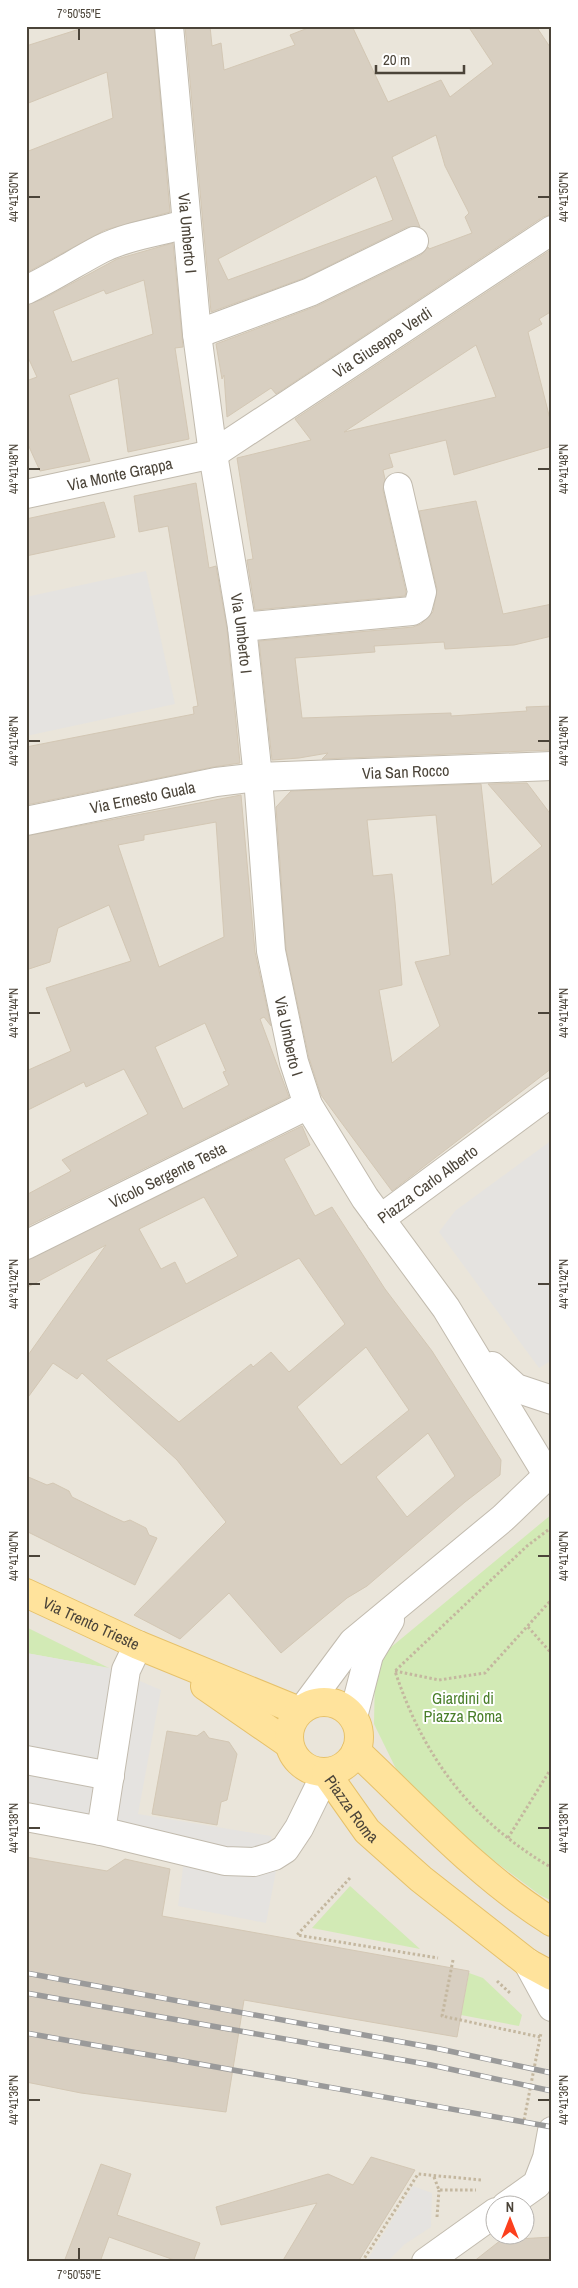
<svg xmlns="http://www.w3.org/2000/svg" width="578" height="2288" font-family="'Archivo Narrow',sans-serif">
  <rect width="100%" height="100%" fill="#f6f3ec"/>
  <!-- residential -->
  <path fill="#eae5da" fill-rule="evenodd" d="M26 26H552V2262H26ZM496 2206H526V2236H496Z"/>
  <!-- green -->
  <g fill="#d2eab5">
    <polygon points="552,1514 552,1901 540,1895 489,1857 401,1779 374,1724 375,1673 390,1648"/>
    <polygon points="26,1627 109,1668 26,1653"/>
    <polygon points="350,1886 420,1949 312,1928"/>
    <polygon points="469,1973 483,1978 522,2015 519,2026 461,2015"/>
  </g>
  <!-- parking -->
  <g fill="#e5e3e0">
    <polygon points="146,571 175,704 26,736 26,597"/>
    <polygon points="552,1140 552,1360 539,1368 439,1232 455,1211"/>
    <polygon points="26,1653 109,1668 161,1690 138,1814 271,1836 276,1871 266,1923 178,1906 185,1853 26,1817"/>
    <polygon points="413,2186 432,2193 431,2227 405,2244 387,2262 366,2262"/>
  </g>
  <!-- building -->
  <g fill="#d8cfc1" stroke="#d3c7b4" fill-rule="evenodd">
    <polygon points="89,26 154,26 170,212 105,230 26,273 26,152 113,118 107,72 26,104 26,46"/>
    <path d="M185 26H210L212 46 221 43 224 70 295 45 290 35 313 26H352L388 102 441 80 450 97 493 64 468 26H536L552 50V214L543 217 276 394 271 388 227 417 224 375 222 379 216 344 317 306 421 255 428 247 429 249 472 233 465 217 469 213 445 166 436 135 392 157 420 227H407L304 278 211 312ZM376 176 393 220 228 280 218 259Z"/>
    <path d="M173 243 183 347 175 348 189 439 128 452 118 378 69 395 90 461 40 471 26 440V381L37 377 26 353V305L43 299 117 259ZM144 280 153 334 72 362 53 311 104 290 106 294Z"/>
    <path d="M552 249V311L539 319 542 324 528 332 552 427V446L454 475 446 440 389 454 393 467 383 470 385 479 383 490 406 592 405 596 255 610 247 560 253 559 237 458 311 440 295 419ZM476 345 496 397 344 432Z"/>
    <polygon points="196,483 209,568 216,566 227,629 240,763 213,767 26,805 26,747 194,714 193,707 198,706 168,526 139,532 134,496"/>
    <polygon points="476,501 503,614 552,604 552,636 514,645 445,649 444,642 374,646 375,652 295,658 302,718 451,713 451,716 527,711 526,707 552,706 552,750 322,759 328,753 299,758 272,760 259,641 413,627 421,624 433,612 437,589 419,511"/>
    <polygon points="104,502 115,537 26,556 26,519"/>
    <path d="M527 783 552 816V1068L392 1191 321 1095 309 1058 286 949 276 807 291 791 481 784 492 885 542 846 488 784ZM436 815 450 955 415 962 440 1026 392 1063 379 990 402 985 395 902 392 874 373 876 367 820Z"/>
    <path d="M241 795 255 952 271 1026 264 1017 260 1019 289 1097 26 1227V1195L71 1171 62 1160 148 1114 124 1069 86 1087 84 1082 26 1111V1071L71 1051 46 988 131 961 109 905 58 928 50 962 26 970V836ZM216 822 224 937 159 967 118 845 144 840V835ZM205 1023 226 1071 223 1072 229 1085 183 1109 155 1047Z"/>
    <path d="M302 1126 310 1145 284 1159 315 1216 332 1207 385 1289 432 1351 501 1460 500 1475 465 1502 367 1586 347 1598 281 1653 229 1593 180 1639 134 1615 226 1522 177 1460 82 1373 77 1379 53 1363 26 1400V1358L106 1245 26 1288V1260ZM204 1197 238 1256 186 1284 175 1262 161 1269 139 1229ZM299 1258 345 1324 289 1372 271 1352 253 1367 251 1364 179 1422 106 1360ZM366 1347 409 1410 341 1465 297 1407ZM428 1433 455 1476 407 1517 376 1477Z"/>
    <polygon points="26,1476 47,1485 53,1483 69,1491 72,1497 111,1516 124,1522 130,1520 146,1528 149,1535 157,1538 135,1585 26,1531"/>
    <polygon points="167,1731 197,1736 204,1731 209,1738 229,1742 237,1754 227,1800 221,1802 217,1825 152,1814"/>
    <polygon points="26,1857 107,1871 125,1859 170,1869 162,1916 469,1971 457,2037 244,2000 226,2112 81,2093 26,2082"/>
    <polygon points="371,2157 415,2170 358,2262 282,2262 317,2203 221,2225 216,2207 328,2174 353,2185"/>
    <polygon points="101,2164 131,2174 117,2215 200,2243 193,2262 180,2262 109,2237 100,2262 64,2262"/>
    <polygon points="552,2237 552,2262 473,2262 501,2240"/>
  </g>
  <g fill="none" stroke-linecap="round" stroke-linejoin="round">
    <!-- minor casing -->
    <g stroke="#c2bbae" stroke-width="30">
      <g id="minor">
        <path id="s1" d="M169 26 197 334 213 454 242 627 258 777 271 951 294 1062 308 1105 365 1198 446 1308 548 1476"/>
        <path d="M26 290C52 278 76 262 101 249 127 236 158 232 186 224"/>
        <polyline points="197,334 310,292 414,241"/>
        <path id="s2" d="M26 494 213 454 552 230"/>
        <polyline points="242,627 412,611 418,607 422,592 398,487"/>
        <path id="s3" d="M26 821 216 782 258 777 552 766"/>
        <path id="s4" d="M380 1219 552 1092"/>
        <path id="s5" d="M26 1245 308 1105"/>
        <polyline points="492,1366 516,1388 552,1400"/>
        <polyline points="304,1708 353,1642 503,1518 552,1471"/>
        <polyline points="353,1717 369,1655 390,1620"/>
        <polyline points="26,1760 110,1776"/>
        <polyline points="26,1817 101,1831 225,1861 254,1862 274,1856 285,1849 299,1828 326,1773"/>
        <polyline points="101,1831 126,1670 138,1645"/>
        <polyline points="528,1963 552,2007"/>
        <polyline points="506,2206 537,2184 547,2158 552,2131"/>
        <polyline points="426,2262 496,2212"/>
      </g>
    </g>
    <!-- major casing -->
    <g stroke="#e6c16a" stroke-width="30">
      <g id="major">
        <path id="s6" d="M26 1593 138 1645 299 1711"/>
        <polyline points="205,1686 289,1744"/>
        <circle cx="324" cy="1737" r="35"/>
        <path d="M356 1751C419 1810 478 1876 552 1922"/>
        <path id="s7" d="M326 1773 367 1831 421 1879 528 1963 552 1976"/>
      </g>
    </g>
    <!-- path -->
    <g stroke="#c4b79f" stroke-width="3" stroke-dasharray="2.5 2.5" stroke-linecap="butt">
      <path d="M552 1527 527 1546 395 1671C424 1759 472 1821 552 1868"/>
      <polyline points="528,1627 552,1654"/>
      <polyline points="395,1671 439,1680 485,1673 552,1599"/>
      <polyline points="508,1838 552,1767"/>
      <polyline points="350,1878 297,1935 438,1958"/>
      <polyline points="453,1960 442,2016 540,2037"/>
      <polyline points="497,1981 510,1993"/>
      <polyline points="524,2120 541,2033"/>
      <polyline points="434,2177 439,2190 476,2190"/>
      <polyline points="437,2217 439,2190"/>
      <polyline points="362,2262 418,2174 482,2180"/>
    </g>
    <!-- minor -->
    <use href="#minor" stroke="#fff" stroke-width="28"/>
    <!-- major -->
    <use href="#major" stroke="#ffe39c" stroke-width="28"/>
    <!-- rail casing -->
    <g stroke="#9a9a9a" stroke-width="5.5">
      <g id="rail">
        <polyline points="26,1973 435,2048 552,2073"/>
        <polyline points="26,1993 431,2065 552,2091"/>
        <polyline points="26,2033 552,2127"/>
      </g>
    </g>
    <!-- rail -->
    <use href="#rail" stroke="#fff" stroke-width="4" stroke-dasharray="11" stroke-linecap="butt"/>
  </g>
  <!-- ticks -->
  <path fill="none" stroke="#4b4439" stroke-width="2" d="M79 28V40M28 197H40M538 197H550M28 469H40M538 469H550M28 741H40M538 741H550M28 1013H40M538 1013H550M28 1284H40M538 1284H550M28 1556H40M538 1556H550M28 1828H40M538 1828H550M28 2100H40M538 2100H550M79 2248V2260"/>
  <g text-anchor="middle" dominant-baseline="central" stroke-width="4" stroke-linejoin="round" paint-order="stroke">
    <!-- street labels -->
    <g font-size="16" fill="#4b4439" stroke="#fff">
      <text stroke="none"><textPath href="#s1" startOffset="208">Via Umberto I</textPath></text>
      <text stroke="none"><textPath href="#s2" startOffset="394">Via Giuseppe Verdi</textPath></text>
      <text stroke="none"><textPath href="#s2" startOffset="96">Via Monte Grappa</textPath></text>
      <text stroke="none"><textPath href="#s1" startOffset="612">Via Umberto I</textPath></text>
      <text stroke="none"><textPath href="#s3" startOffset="384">Via San Rocco</textPath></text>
      <text stroke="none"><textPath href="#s3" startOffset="119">Via Ernesto Guala</textPath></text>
      <text stroke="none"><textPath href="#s1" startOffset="1018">Via Umberto I</textPath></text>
      <text stroke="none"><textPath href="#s5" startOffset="158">Vicolo Sergente Testa</textPath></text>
      <text stroke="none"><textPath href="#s4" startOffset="59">Piazza Carlo Alberto</textPath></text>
      <text stroke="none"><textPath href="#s6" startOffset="72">Via Trento Trieste</textPath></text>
      <text stroke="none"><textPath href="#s7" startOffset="44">Piazza Roma</textPath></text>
    </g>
    <!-- park labels -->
    <g font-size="16" fill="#4a7f2a" stroke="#fff">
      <text x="463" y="1698">Giardini di<tspan x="463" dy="18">Piazza Roma</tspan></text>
    </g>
  </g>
  <!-- border -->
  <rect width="578" height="2288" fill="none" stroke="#ffffff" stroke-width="55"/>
  <!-- north arrow -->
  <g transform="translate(510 2220)"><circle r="24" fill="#ffffff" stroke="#b7b4b0"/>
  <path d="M0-4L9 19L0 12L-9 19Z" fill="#fc3f1d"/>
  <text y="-8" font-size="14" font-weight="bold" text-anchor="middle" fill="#4b4439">N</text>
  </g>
  <!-- scale -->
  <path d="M376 65v8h88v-8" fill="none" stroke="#4b4439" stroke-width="2.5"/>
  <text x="383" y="65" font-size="15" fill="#4b4439" stroke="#ffffff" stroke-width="4" paint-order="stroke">20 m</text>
  <rect x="28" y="28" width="522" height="2232" fill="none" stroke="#4b4439" stroke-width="2"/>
  <g font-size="12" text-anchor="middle" fill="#4b4439">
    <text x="79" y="18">7°50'55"E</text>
    <text transform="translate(14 197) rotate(-90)" y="4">44°41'50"N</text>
    <text transform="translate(564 197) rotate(-90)" y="4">44°41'50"N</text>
    <text transform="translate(14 469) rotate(-90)" y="4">44°41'48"N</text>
    <text transform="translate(564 469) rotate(-90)" y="4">44°41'48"N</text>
    <text transform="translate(14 741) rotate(-90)" y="4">44°41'46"N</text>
    <text transform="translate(564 741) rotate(-90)" y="4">44°41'46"N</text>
    <text transform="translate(14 1013) rotate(-90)" y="4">44°41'44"N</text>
    <text transform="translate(564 1013) rotate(-90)" y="4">44°41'44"N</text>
    <text transform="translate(14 1284) rotate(-90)" y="4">44°41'42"N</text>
    <text transform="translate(564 1284) rotate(-90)" y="4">44°41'42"N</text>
    <text transform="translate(14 1556) rotate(-90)" y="4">44°41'40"N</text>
    <text transform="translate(564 1556) rotate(-90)" y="4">44°41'40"N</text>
    <text transform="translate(14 1828) rotate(-90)" y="4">44°41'38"N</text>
    <text transform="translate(564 1828) rotate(-90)" y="4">44°41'38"N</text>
    <text transform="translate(14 2100) rotate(-90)" y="4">44°41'36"N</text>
    <text transform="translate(564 2100) rotate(-90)" y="4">44°41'36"N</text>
    <text x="79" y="2279">7°50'55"E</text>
  </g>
</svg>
